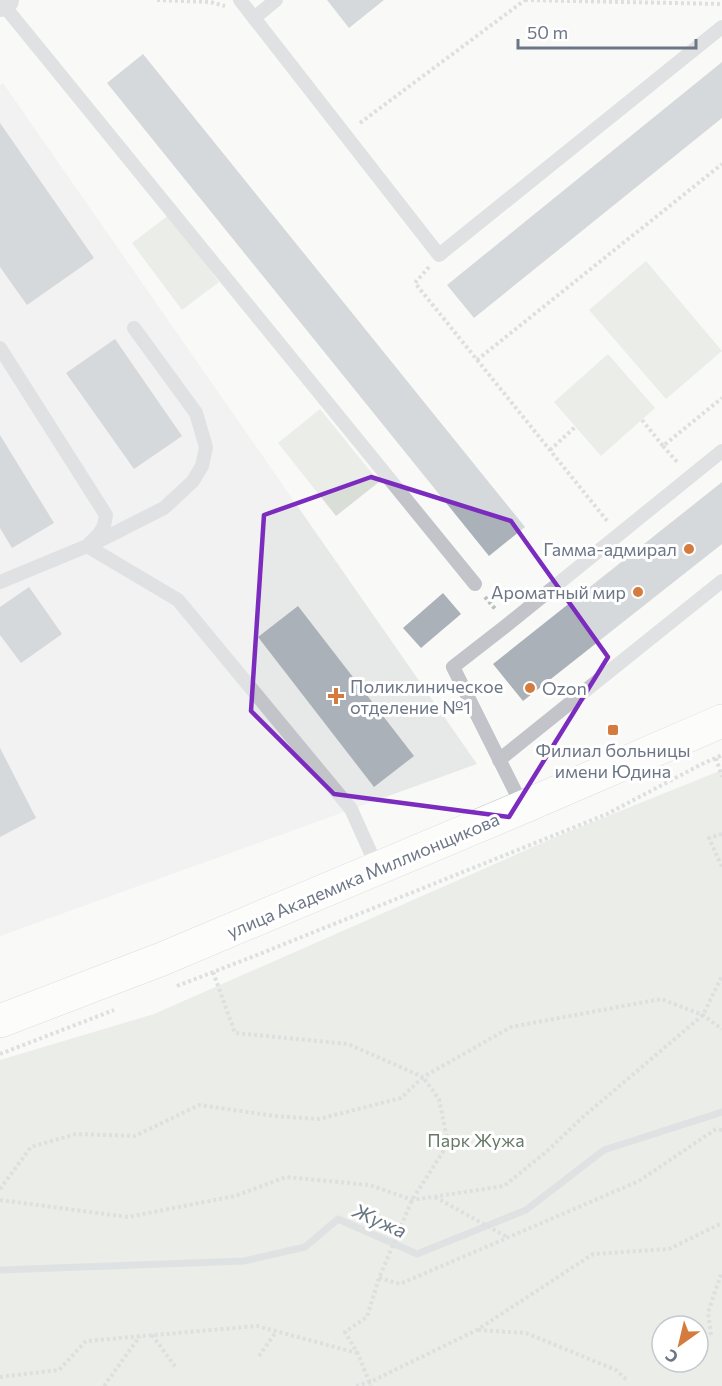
<svg xmlns="http://www.w3.org/2000/svg" width="722" height="1386" font-family="Commissioner,sans-serif">
  <rect width="100%" height="100%" fill="#f9faf8"/>
  <!-- built -->
  <polygon fill="#e7e9e8" points="3,83 477,764 0,936 0,85"/>
  <!-- green -->
  <g fill="#d9ded7" fill-rule="evenodd">
    <polygon points="169,215 219,282 182,310 132,243"/>
    <polygon points="646,261 722,351 666,399 589,310"/>
    <polygon points="608,354 655,408 601,456 554,402"/>
    <polygon points="320,409 379,482 336,516 278,443"/>
    <path d="M722 770V1386H0V1060L154 1014 558 836ZM662 1326H698V1362H662Z"/>
  </g>
  <g fill="none" stroke-linecap="round" stroke-linejoin="round">
    <!-- stream -->
    <polyline stroke="#bec5cb" stroke-width="7" points="0,1270 244,1261 305,1247 338,1219 417,1254 526,1210 604,1150 722,1112"/>
  </g>
  <!-- building -->
  <g fill="#abb1b8">
    <polygon points="327,0 384,0 349,28"/>
    <polygon points="143,54 525,527 489,556 107,83"/>
    <polygon points="722,62 722,118 474,318 447,285"/>
    <polygon points="0,123 94,258 27,305 0,267"/>
    <polygon points="115,339 182,436 134,469 66,373"/>
    <polygon points="0,435 54,523 12,548 0,528"/>
    <polygon points="722,482 722,544 523,701 493,664"/>
    <polygon points="29,587 62,634 21,663 0,635 0,607"/>
    <polygon points="443,593 461,614 421,648 403,628"/>
    <polygon points="298,606 414,756 374,787 258,637"/>
    <polygon points="0,748 36,818 0,837"/>
  </g>
  <g fill="none" stroke-linecap="round" stroke-linejoin="round">
    <!-- secondary casing -->
    <g stroke="#b7babf" stroke-width="34">
      <polyline id="secondary" points="0,1021 162,959 523,807 722,721"/>
    </g>
    <!-- path -->
    <g stroke="#bcbec1" stroke-width="4" stroke-dasharray="3 3" stroke-linecap="butt">
      <polyline points="157,0 210,2 225,6"/>
      <polyline points="525,0 722,4"/>
      <polyline points="360,123 525,0"/>
      <polyline points="429,267 415,283 608,522"/>
      <polyline points="477,360 722,164"/>
      <polyline points="642,420 663,446 722,398"/>
      <polyline points="663,446 678,463"/>
      <polyline points="550,450 575,427"/>
      <polyline points="485,597 496,610"/>
      <polyline points="716,758 722,777"/>
      <polyline points="722,834 709,838 722,867"/>
      <polyline points="213,972 235,1033 348,1044 423,1077 511,1027 661,999 703,1015 722,1029"/>
      <polyline points="177,986 257,955 607,814 700,765 722,755"/>
      <polyline points="0,1054 114,1010"/>
      <polyline points="0,1189 31,1147 76,1134 135,1136 199,1105 275,1116 319,1119 401,1098 423,1077 439,1099 448,1144 412,1200 379,1278 367,1317 345,1332 358,1354 371,1386"/>
      <polyline points="435,1197 507,1237"/>
      <polyline points="0,1200 128,1217 235,1196 286,1177 370,1185 412,1200 504,1186 546,1152 584,1116 703,1015 722,976"/>
      <polyline points="379,1278 400,1284 639,1181 716,1129 722,1130"/>
      <polyline points="478,1330 526,1333 616,1370 628,1381"/>
      <polyline points="152,1335 177,1369"/>
      <polyline points="711,1335 708,1312 722,1272"/>
      <polyline points="259,1356 276,1332"/>
      <polyline points="0,1377 59,1370 86,1341 257,1326 357,1353"/>
      <polyline points="104,1386 140,1336"/>
      <polyline points="356,1386 370,1382 477,1330 593,1254 669,1249 722,1223"/>
    </g>
    <!-- lane -->
    <g stroke="#c2c4c9" stroke-width="14">
      <polyline points="240,0 439,255 722,27"/>
      <polyline points="1,2 475,584"/>
      <polyline points="254,18 276,0"/>
      <polyline points="0,348 106,515 104,526 99,534 87,546 0,582"/>
      <polyline points="95,543 164,508 193,481 202,466 206,447 196,413 134,328"/>
      <polyline points="87,546 178,600 351,809 378,869"/>
      <polyline points="499,760 722,581"/>
      <polyline points="523,807 453,667 507,625 722,451"/>
    </g>
    <!-- street -->
    <polyline stroke="#c2c4c9" stroke-width="28" points="0,3 5,0"/>
    <!-- secondary -->
    <use href="#secondary" stroke="#fff" stroke-width="33"/>
  </g>
  <!-- marked area -->
  <path d="M0 0H722V1386H0ZM371 477 511 521 608 657 509 817 334 794 251 711 264 515Z" fill="#f9faf8" fill-opacity=".55" fill-rule="evenodd"/>
  <path fill="none" stroke="#7b2cbf" stroke-width="4.5" stroke-linejoin="round" d="M371 477 511 521 608 657 509 817 334 794 251 711 264 515Z"/>
  <!-- markers -->
  <g fill="#d47b3e" stroke="#fff" stroke-width="2">
    <circle cx="689" cy="549" r="6"/>
    <circle cx="638" cy="592" r="6"/>
    <circle cx="530" cy="688" r="6"/>
    <path d="M333 687h6v6h6v6h-6v6h-6v-6h-6v-6h6z"/>
    <rect x="607" y="724" width="12" height="12" rx="3"/>
  </g>
  <g text-anchor="middle" dominant-baseline="central" stroke-width="6" stroke-linejoin="round" paint-order="stroke">
    <!-- poi labels -->
    <g font-size="18" fill="#6c7686" stroke="#fff" text-anchor="end">
      <text x="677" y="549">Гамма-адмирал</text>
      <text x="626" y="592">Ароматный мир</text>
      <text x="350" y="686" text-anchor="start">Поликлиническое<tspan x="350" dy="21">отделение №1</tspan></text>
      <text x="542" y="688" text-anchor="start">Ozon</text>
      <text x="613" y="750" text-anchor="middle">Филиал больницы<tspan x="613" dy="21">имени Юдина</tspan></text>
    </g>
    <!-- street labels -->
    <g font-size="18" fill="#6c7686" stroke="#fff">
      <text transform="translate(363 875) rotate(-23)">улица Академика Миллионщикова</text>
    </g>
    <!-- park labels -->
    <g font-size="18" fill="#667966" stroke="#fff">
      <text x="476" y="1140">Парк Жужа</text>
    </g>
    <!-- water labels -->
    <g font-size="20" font-style="italic" fill="#677681" stroke="#fff">
      <text transform="translate(380 1220) rotate(24)">Жужа</text>
    </g>
  </g>
  <!-- north arrow -->
  <g transform="translate(680 1344) rotate(214)"><circle r="28" fill="#ffffff" stroke="#c4c8cf" stroke-width="1.5"/>
  <path d="M0-4.5L10 22L0 15L-10 22Z" fill="#d47b3e"/>
  <text y="-9" font-size="16" font-weight="bold" text-anchor="middle" fill="#6c7686">С</text>
  </g>
  <!-- scale -->
  <path d="M518 39v9h178v-9" fill="none" stroke="#6c7686" stroke-width="3"/>
  <text x="527" y="39" font-size="18" fill="#6c7686" stroke="#ffffff" stroke-width="4.5" paint-order="stroke">50 m</text>
</svg>
